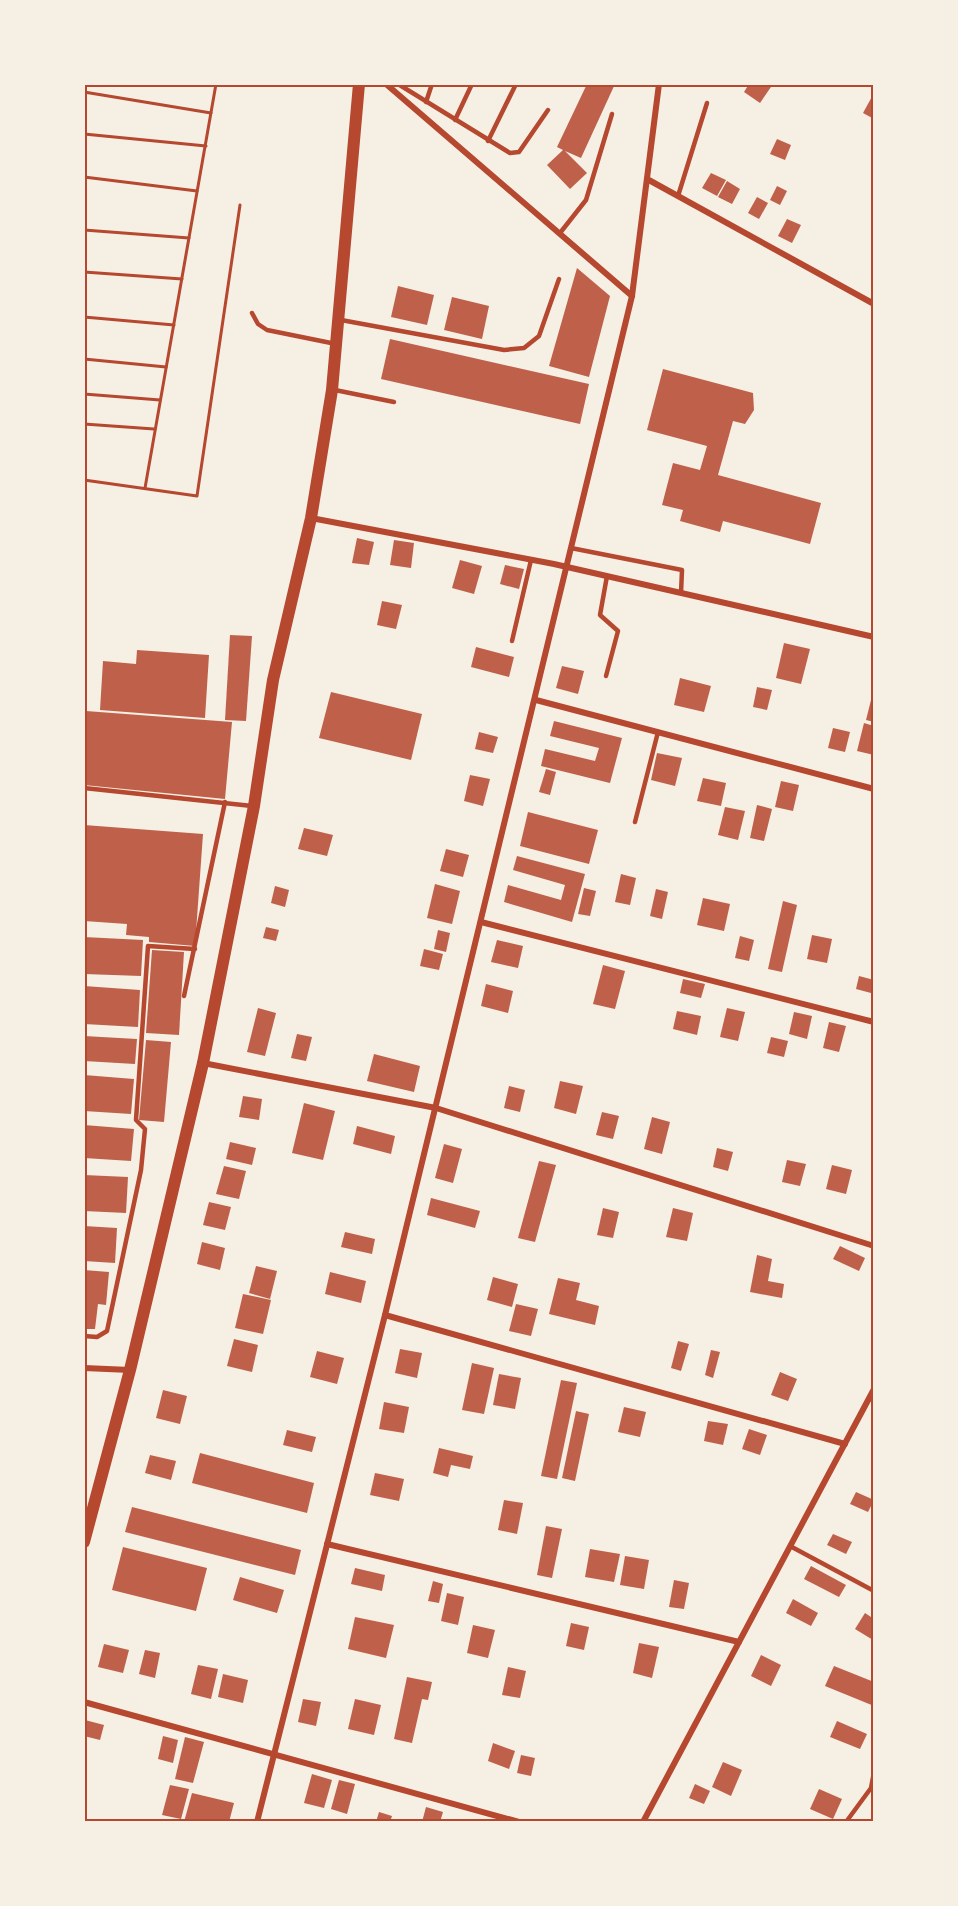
<svg xmlns="http://www.w3.org/2000/svg" width="958" height="1906" font-family="'Golos Text',sans-serif">
  <rect width="100%" height="100%" fill="#f6efe4"/>
  <!-- building -->
  <g fill="#bf614a">
    <polygon points="587,84 615,84 581,158 565,151 587,173 570,189 547,165 563,150 557,147"/>
    <polygon points="749,84 773,84 760,103 744,92"/>
    <polygon points="874,93 874,119 863,113"/>
    <polygon points="777,139 791,145 785,160 770,154"/>
    <polygon points="711,173 726,180 717,196 702,188"/>
    <polygon points="727,181 740,189 732,204 718,197"/>
    <polygon points="777,186 787,191 780,205 770,200"/>
    <polygon points="757,197 768,203 759,219 748,213"/>
    <polygon points="787,219 801,225 792,243 778,236"/>
    <polygon points="577,268 610,296 589,377 549,366"/>
    <polygon points="398,286 434,295 427,325 391,317"/>
    <polygon points="452,297 489,306 482,339 444,330"/>
    <polygon points="390,339 589,384 580,424 381,379"/>
    <polygon points="663,369 753,393 754,410 745,424 733,421 718,475 821,503 810,544 723,521 720,532 680,521 683,510 662,505 673,463 700,470 707,446 647,430"/>
    <polygon points="357,538 374,542 369,565 352,563"/>
    <polygon points="394,540 414,543 411,568 390,565"/>
    <polygon points="460,560 482,566 474,594 452,588"/>
    <polygon points="505,565 524,569 519,589 500,584"/>
    <polygon points="382,601 402,605 396,629 377,625"/>
    <polygon points="230,635 252,636 246,721 225,720"/>
    <polygon points="784,643 810,649 801,684 776,678"/>
    <polygon points="476,647 514,657 509,677 471,667"/>
    <polygon points="137,650 209,655 205,718 100,710 103,661 136,664"/>
    <polygon points="562,666 584,671 578,694 556,688"/>
    <polygon points="680,678 711,686 704,712 674,705"/>
    <polygon points="757,687 772,690 767,710 753,707"/>
    <polygon points="331,692 422,714 411,760 319,738"/>
    <polygon points="873,692 874,692 874,722 866,720"/>
    <polygon points="86,711 232,722 225,799 84,785"/>
    <polygon points="554,721 622,738 610,783 541,766 545,749 595,761 599,748 550,736"/>
    <polygon points="864,723 874,726 874,755 857,751"/>
    <polygon points="833,728 850,732 845,752 828,748"/>
    <polygon points="479,732 498,737 493,753 475,749"/>
    <polygon points="657,753 682,758 675,786 651,780"/>
    <polygon points="546,769 556,772 550,795 539,792"/>
    <polygon points="470,775 490,779 483,806 464,801"/>
    <polygon points="703,778 726,783 721,806 697,801"/>
    <polygon points="781,781 799,785 793,811 775,807"/>
    <polygon points="757,805 772,809 764,841 750,838"/>
    <polygon points="725,807 745,811 738,840 718,835"/>
    <polygon points="528,812 598,830 589,864 520,846"/>
    <polygon points="84,825 203,834 195,946 149,942 149,937 126,935 127,924 84,921"/>
    <polygon points="304,828 333,835 327,856 298,849"/>
    <polygon points="446,849 469,855 463,877 440,871"/>
    <polygon points="517,856 585,874 572,922 504,902 508,885 561,900 565,885 513,870"/>
    <polygon points="621,874 636,878 630,905 615,902"/>
    <polygon points="435,884 460,891 452,924 427,918"/>
    <polygon points="275,886 289,890 285,907 271,903"/>
    <polygon points="584,888 596,891 590,916 578,914"/>
    <polygon points="656,889 668,892 662,919 650,916"/>
    <polygon points="703,898 730,904 724,931 697,925"/>
    <polygon points="783,901 797,905 782,972 768,969"/>
    <polygon points="266,927 279,930 276,941 263,938"/>
    <polygon points="438,930 450,933 446,952 434,949"/>
    <polygon points="812,935 832,939 827,963 807,959"/>
    <polygon points="740,936 754,940 749,961 735,958"/>
    <polygon points="84,937 143,940 141,976 84,974"/>
    <polygon points="497,940 523,946 518,968 491,962"/>
    <polygon points="424,949 443,954 439,970 420,966"/>
    <polygon points="152,950 184,952 179,1035 146,1033"/>
    <polygon points="603,965 625,971 615,1009 593,1004"/>
    <polygon points="859,976 874,980 871,993 856,989"/>
    <polygon points="683,979 705,984 701,998 680,993"/>
    <polygon points="486,984 513,991 508,1013 481,1006"/>
    <polygon points="84,986 140,990 138,1027 84,1024"/>
    <polygon points="258,1008 276,1013 265,1056 247,1052"/>
    <polygon points="727,1008 745,1012 738,1041 720,1037"/>
    <polygon points="677,1011 701,1016 697,1035 673,1029"/>
    <polygon points="794,1012 812,1016 807,1039 789,1034"/>
    <polygon points="829,1022 846,1026 839,1052 823,1048"/>
    <polygon points="297,1034 312,1037 306,1061 291,1058"/>
    <polygon points="84,1036 137,1039 135,1064 84,1061"/>
    <polygon points="771,1037 788,1041 784,1057 767,1053"/>
    <polygon points="146,1040 171,1042 164,1122 139,1120"/>
    <polygon points="374,1054 420,1066 414,1092 367,1081"/>
    <polygon points="84,1075 134,1079 131,1114 84,1111"/>
    <polygon points="560,1081 583,1086 576,1114 554,1108"/>
    <polygon points="509,1086 525,1090 520,1112 504,1108"/>
    <polygon points="243,1096 262,1099 259,1120 239,1117"/>
    <polygon points="304,1103 335,1111 323,1160 292,1153"/>
    <polygon points="602,1112 619,1116 613,1139 596,1135"/>
    <polygon points="652,1117 670,1122 662,1154 644,1149"/>
    <polygon points="84,1125 134,1129 131,1161 84,1158"/>
    <polygon points="357,1126 395,1136 391,1154 353,1144"/>
    <polygon points="230,1142 256,1148 252,1165 226,1159"/>
    <polygon points="444,1144 462,1149 453,1183 435,1178"/>
    <polygon points="717,1148 733,1152 728,1171 713,1167"/>
    <polygon points="787,1160 806,1164 800,1186 782,1182"/>
    <polygon points="539,1161 556,1165 535,1242 518,1238"/>
    <polygon points="832,1165 852,1170 846,1194 826,1189"/>
    <polygon points="224,1166 246,1171 239,1199 216,1194"/>
    <polygon points="84,1175 128,1177 126,1213 84,1211"/>
    <polygon points="431,1198 480,1211 475,1228 427,1215"/>
    <polygon points="209,1202 231,1207 225,1230 203,1225"/>
    <polygon points="603,1208 619,1212 613,1238 597,1235"/>
    <polygon points="673,1208 693,1213 687,1241 666,1237"/>
    <polygon points="84,1226 117,1228 115,1263 84,1261"/>
    <polygon points="345,1232 375,1239 372,1254 341,1247"/>
    <polygon points="202,1242 225,1248 220,1270 197,1264"/>
    <polygon points="840,1246 865,1258 859,1271 833,1259"/>
    <polygon points="757,1255 772,1259 768,1281 784,1284 782,1298 750,1292"/>
    <polygon points="256,1266 277,1271 270,1299 249,1293"/>
    <polygon points="84,1270 109,1272 106,1305 98,1304 95,1329 84,1329"/>
    <polygon points="330,1272 366,1281 361,1303 325,1294"/>
    <polygon points="493,1277 518,1284 512,1307 487,1300"/>
    <polygon points="558,1278 580,1283 576,1300 599,1306 595,1325 549,1314"/>
    <polygon points="243,1294 271,1300 263,1334 235,1328"/>
    <polygon points="516,1304 538,1309 531,1336 509,1331"/>
    <polygon points="234,1339 258,1345 252,1372 227,1366"/>
    <polygon points="678,1341 689,1344 681,1371 671,1368"/>
    <polygon points="400,1349 422,1353 417,1378 395,1373"/>
    <polygon points="711,1350 720,1352 713,1378 705,1375"/>
    <polygon points="317,1351 344,1358 337,1384 310,1377"/>
    <polygon points="472,1363 494,1368 484,1414 462,1410"/>
    <polygon points="780,1372 797,1379 788,1401 771,1395"/>
    <polygon points="499,1374 521,1378 515,1409 493,1405"/>
    <polygon points="561,1380 577,1383 557,1479 541,1476"/>
    <polygon points="163,1390 187,1396 180,1424 156,1418"/>
    <polygon points="384,1402 409,1407 404,1433 379,1429"/>
    <polygon points="624,1407 646,1412 640,1437 618,1432"/>
    <polygon points="576,1411 589,1414 575,1481 562,1478"/>
    <polygon points="708,1421 728,1424 723,1445 704,1441"/>
    <polygon points="749,1429 767,1435 760,1455 742,1449"/>
    <polygon points="287,1430 316,1437 312,1452 283,1445"/>
    <polygon points="439,1448 473,1456 470,1469 451,1465 448,1477 433,1473"/>
    <polygon points="200,1453 314,1483 307,1513 192,1483"/>
    <polygon points="150,1455 176,1461 171,1480 145,1473"/>
    <polygon points="375,1473 404,1479 399,1501 370,1495"/>
    <polygon points="856,1492 874,1500 868,1512 850,1504"/>
    <polygon points="504,1500 523,1503 517,1534 498,1530"/>
    <polygon points="132,1507 301,1550 295,1575 125,1532"/>
    <polygon points="546,1526 562,1529 552,1578 537,1575"/>
    <polygon points="833,1534 852,1542 846,1554 827,1545"/>
    <polygon points="123,1547 207,1568 196,1611 112,1590"/>
    <polygon points="590,1549 620,1554 614,1582 585,1577"/>
    <polygon points="625,1556 649,1560 644,1589 620,1585"/>
    <polygon points="811,1566 846,1585 839,1597 804,1579"/>
    <polygon points="355,1568 385,1575 382,1591 351,1584"/>
    <polygon points="240,1577 284,1590 277,1613 233,1600"/>
    <polygon points="674,1580 689,1583 684,1609 669,1607"/>
    <polygon points="433,1581 443,1584 439,1603 428,1601"/>
    <polygon points="447,1593 464,1597 458,1625 441,1621"/>
    <polygon points="793,1599 818,1613 811,1626 786,1613"/>
    <polygon points="865,1613 874,1619 873,1640 855,1629"/>
    <polygon points="355,1617 394,1625 386,1658 348,1649"/>
    <polygon points="571,1623 589,1627 584,1650 566,1646"/>
    <polygon points="473,1625 495,1630 488,1658 467,1653"/>
    <polygon points="639,1643 659,1647 652,1678 633,1673"/>
    <polygon points="104,1644 129,1650 123,1673 98,1667"/>
    <polygon points="145,1650 160,1653 155,1678 139,1674"/>
    <polygon points="761,1655 781,1665 771,1686 751,1676"/>
    <polygon points="198,1665 218,1669 211,1699 191,1694"/>
    <polygon points="834,1666 874,1682 874,1706 825,1686"/>
    <polygon points="508,1667 526,1671 520,1698 502,1695"/>
    <polygon points="223,1674 248,1680 243,1703 218,1697"/>
    <polygon points="407,1677 432,1682 428,1700 422,1699 412,1743 394,1739"/>
    <polygon points="303,1699 321,1702 316,1726 298,1722"/>
    <polygon points="355,1699 381,1705 374,1735 348,1729"/>
    <polygon points="85,1720 104,1725 100,1740 84,1736"/>
    <polygon points="837,1721 867,1734 860,1749 830,1737"/>
    <polygon points="163,1736 178,1740 173,1763 158,1759"/>
    <polygon points="185,1737 204,1742 193,1783 175,1779"/>
    <polygon points="493,1743 515,1751 509,1769 488,1761"/>
    <polygon points="521,1755 535,1758 531,1776 517,1773"/>
    <polygon points="723,1762 742,1770 731,1796 712,1787"/>
    <polygon points="312,1774 332,1780 324,1808 304,1803"/>
    <polygon points="339,1780 355,1784 347,1814 331,1809"/>
    <polygon points="695,1784 710,1791 704,1804 689,1798"/>
    <polygon points="170,1785 189,1789 181,1819 162,1815"/>
    <polygon points="819,1789 842,1799 833,1819 810,1809"/>
    <polygon points="192,1793 234,1803 229,1822 184,1822"/>
    <polygon points="426,1807 443,1812 440,1822 422,1822"/>
    <polygon points="379,1812 392,1816 390,1822 376,1822"/>
  </g>
  <g fill="none" stroke-linecap="round" stroke-linejoin="round">
    <!-- path -->
    <g stroke="#b5482f" stroke-width="3">
      <polyline points="84,92 211,113"/>
      <polyline points="84,134 206,146"/>
      <polyline points="84,177 197,191"/>
      <polyline points="84,230 189,238"/>
      <polyline points="84,272 182,279"/>
      <polyline points="84,317 174,325"/>
      <polyline points="84,359 166,367"/>
      <polyline points="84,394 160,400"/>
      <polyline points="84,424 154,429"/>
      <polyline points="84,480 197,496 240,205"/>
      <polyline points="145,488 216,84"/>
    </g>
    <!-- service -->
    <g stroke="#b5482f" stroke-width="4.5">
      <polyline points="398,84 510,153 519,152 548,110"/>
      <polyline points="426,102 432,84"/>
      <polyline points="455,120 472,84"/>
      <polyline points="488,141 516,84"/>
      <polyline points="678,196 707,103"/>
      <polyline points="560,233 586,200 612,114"/>
      <polyline points="252,313 258,324 267,330 336,344"/>
      <polyline points="341,320 504,350 524,348 539,336 559,279"/>
      <polyline points="335,390 394,402"/>
      <polyline points="571,548 682,570 681,593"/>
      <polyline points="512,641 531,560"/>
      <polyline points="606,676 618,631 600,615 607,576"/>
      <polyline points="84,788 252,806"/>
      <polyline points="635,822 658,732"/>
      <polyline points="184,996 225,802"/>
      <polyline points="84,1336 97,1337 107,1331 141,1170 145,1129 136,1120 148,946 195,949"/>
      <polyline points="790,1546 874,1591"/>
      <polyline points="846,1822 871,1788 874,1772"/>
    </g>
    <!-- minor -->
    <g stroke="#b5482f" stroke-width="6">
      <polyline points="386,84 632,296"/>
      <polyline points="647,179 874,304"/>
      <polyline points="311,518 554,564 874,637"/>
      <polyline points="536,700 874,789"/>
      <polyline points="481,922 874,1022"/>
      <polyline points="203,1063 436,1108 874,1246"/>
      <polyline points="385,1315 845,1444"/>
      <polyline points="84,1368 130,1370"/>
      <polyline points="327,1544 739,1642"/>
      <polyline points="84,1702 519,1822"/>
      <polyline points="257,1822 385,1315 632,296 659,84"/>
      <polyline points="643,1822 874,1389"/>
    </g>
    <!-- secondary -->
    <polyline stroke="#b5482f" stroke-width="12" points="84,1542 130,1370 203,1063 254,806 273,680 311,518 332,390 359,84"/>
  </g>
  <!-- border -->
  <rect width="958" height="1906" fill="none" stroke="#f6efe4" stroke-width="171"/>
  <rect x="86" y="86" width="786" height="1734" fill="none" stroke="#b5482f" stroke-width="2"/>
</svg>
